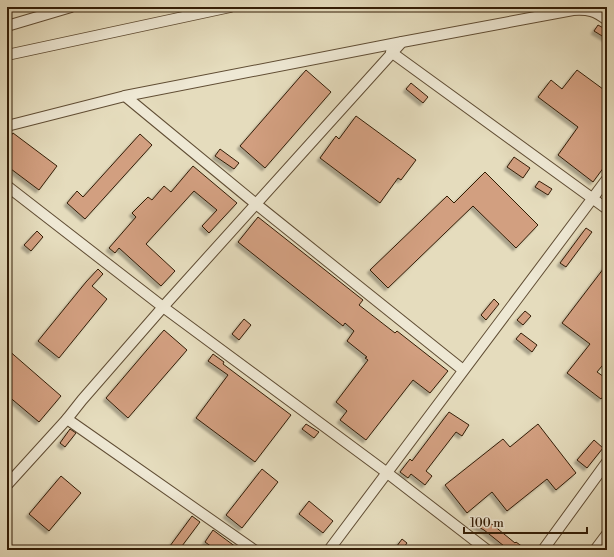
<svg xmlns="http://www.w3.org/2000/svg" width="614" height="557" font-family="'Libre Bodoni',serif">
  <defs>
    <filter id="shadow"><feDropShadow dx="-3" dy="3" stdDeviation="1" flood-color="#0004"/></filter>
  </defs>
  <rect width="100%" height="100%" fill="#e5dcbd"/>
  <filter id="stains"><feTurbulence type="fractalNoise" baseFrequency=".005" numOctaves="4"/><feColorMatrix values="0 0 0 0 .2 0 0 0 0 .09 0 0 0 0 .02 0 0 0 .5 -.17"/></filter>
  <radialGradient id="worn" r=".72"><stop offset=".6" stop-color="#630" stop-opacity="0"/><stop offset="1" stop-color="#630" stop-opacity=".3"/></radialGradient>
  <!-- building -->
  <g fill="#d29f80" stroke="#331d06" filter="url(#shadow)">
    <polygon points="598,25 607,30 607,39 594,31"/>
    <polygon points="306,70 331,92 265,168 240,146"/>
    <polygon points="577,70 607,92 607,163 593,182 558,155 578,127 538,97 551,80 562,89"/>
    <polygon points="411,83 428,97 423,103 406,89"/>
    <polygon points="356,116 416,160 401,180 398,178 380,203 320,158 336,136 339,139"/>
    <polygon points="13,133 57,166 39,190 7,166 7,141"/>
    <polygon points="140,134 152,145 85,219 67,203 77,191 83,197"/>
    <polygon points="220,149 239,163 234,169 215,156"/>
    <polygon points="514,157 530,168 523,178 507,167"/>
    <polygon points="193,166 237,203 209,233 202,226 217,210 194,191 146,244 175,271 161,286 119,248 115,253 109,248 136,217 132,213 148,197 152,200 164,186 171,192"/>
    <polygon points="485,172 538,225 516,248 473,206 388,288 370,270 447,196 454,203"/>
    <polygon points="539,181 552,189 548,195 535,187"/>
    <polygon points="258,217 363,300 359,305 395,333 397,331 448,371 430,393 413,380 366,440 340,420 347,411 336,402 368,360 365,358 367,357 347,341 354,331 345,323 343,326 238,242"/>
    <polygon points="586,228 592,232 566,267 560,263"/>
    <polygon points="37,231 43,237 31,251 24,245"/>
    <polygon points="607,264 607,360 597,372 607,379 607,392 601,399 567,373 590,344 562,323"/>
    <polygon points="98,269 103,274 92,286 107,299 59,358 38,341 86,282"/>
    <polygon points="494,299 499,304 486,320 481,315"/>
    <polygon points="525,311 531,316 523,325 517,320"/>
    <polygon points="244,319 251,325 239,340 232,334"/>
    <polygon points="164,330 187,350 128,418 106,398"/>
    <polygon points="521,333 537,345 532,352 516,339"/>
    <polygon points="7,349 61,396 39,422 7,395"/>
    <polygon points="213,354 224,362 223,364 291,415 255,462 196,418 228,375 208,361"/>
    <polygon points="449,412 469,425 462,436 456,432 426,471 432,476 425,485 411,474 408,478 400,472 410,459 412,461"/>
    <polygon points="306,424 319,432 314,438 302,429"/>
    <polygon points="538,424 576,473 556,490 547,479 507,511 492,492 467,513 445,485 503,439 510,447"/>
    <polygon points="70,429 76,433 65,447 60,443"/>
    <polygon points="594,440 603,448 587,468 577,460"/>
    <polygon points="262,469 278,482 242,528 226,515"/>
    <polygon points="61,476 81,493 49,531 29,514"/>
    <polygon points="309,501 333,521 323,533 299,514"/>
    <polygon points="192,516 200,522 179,550 167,550"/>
    <polygon points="476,517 493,525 515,543 516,542 527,550 509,550 484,530 473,524"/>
    <polygon points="213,530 240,550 216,550 205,542"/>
    <polygon points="402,539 407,543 402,550 394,550"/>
  </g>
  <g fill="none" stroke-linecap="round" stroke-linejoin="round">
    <!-- minor casing -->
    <g stroke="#604d34" stroke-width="12">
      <g id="minor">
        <polyline points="7,26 71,7"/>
        <polyline points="391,52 607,209"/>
        <polyline points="7,55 230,7"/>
        <polyline points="125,96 256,204 463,370"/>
        <polyline points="7,126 125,96 402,42"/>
        <polyline points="7,186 163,307 386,472 487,550"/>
        <polyline points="67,419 254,550"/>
        <path d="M7 485 67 419 82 400 163 307 402 42 573 10C589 9 595 11 607 20"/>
        <polyline points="329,550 607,179"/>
        <polyline points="543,550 607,462"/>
        <polyline points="595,550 607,534"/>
      </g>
    </g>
    <!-- minor -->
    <use href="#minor" stroke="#eee8d4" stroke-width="10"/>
  </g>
  <!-- margin -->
  <rect width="614" height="557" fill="none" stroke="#e5dcbd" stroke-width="24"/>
  <rect x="8" y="8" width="598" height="541" fill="none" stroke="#331d06" stroke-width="2"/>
  <rect x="12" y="12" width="590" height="533" fill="none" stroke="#331d06"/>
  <!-- scale -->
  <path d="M464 527v6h123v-6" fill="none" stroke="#331d06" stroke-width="2"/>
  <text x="470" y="527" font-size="12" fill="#331d06" stroke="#eee8d4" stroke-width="3" paint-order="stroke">100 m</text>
  <rect width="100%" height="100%" filter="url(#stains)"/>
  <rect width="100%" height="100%" fill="url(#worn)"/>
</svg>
